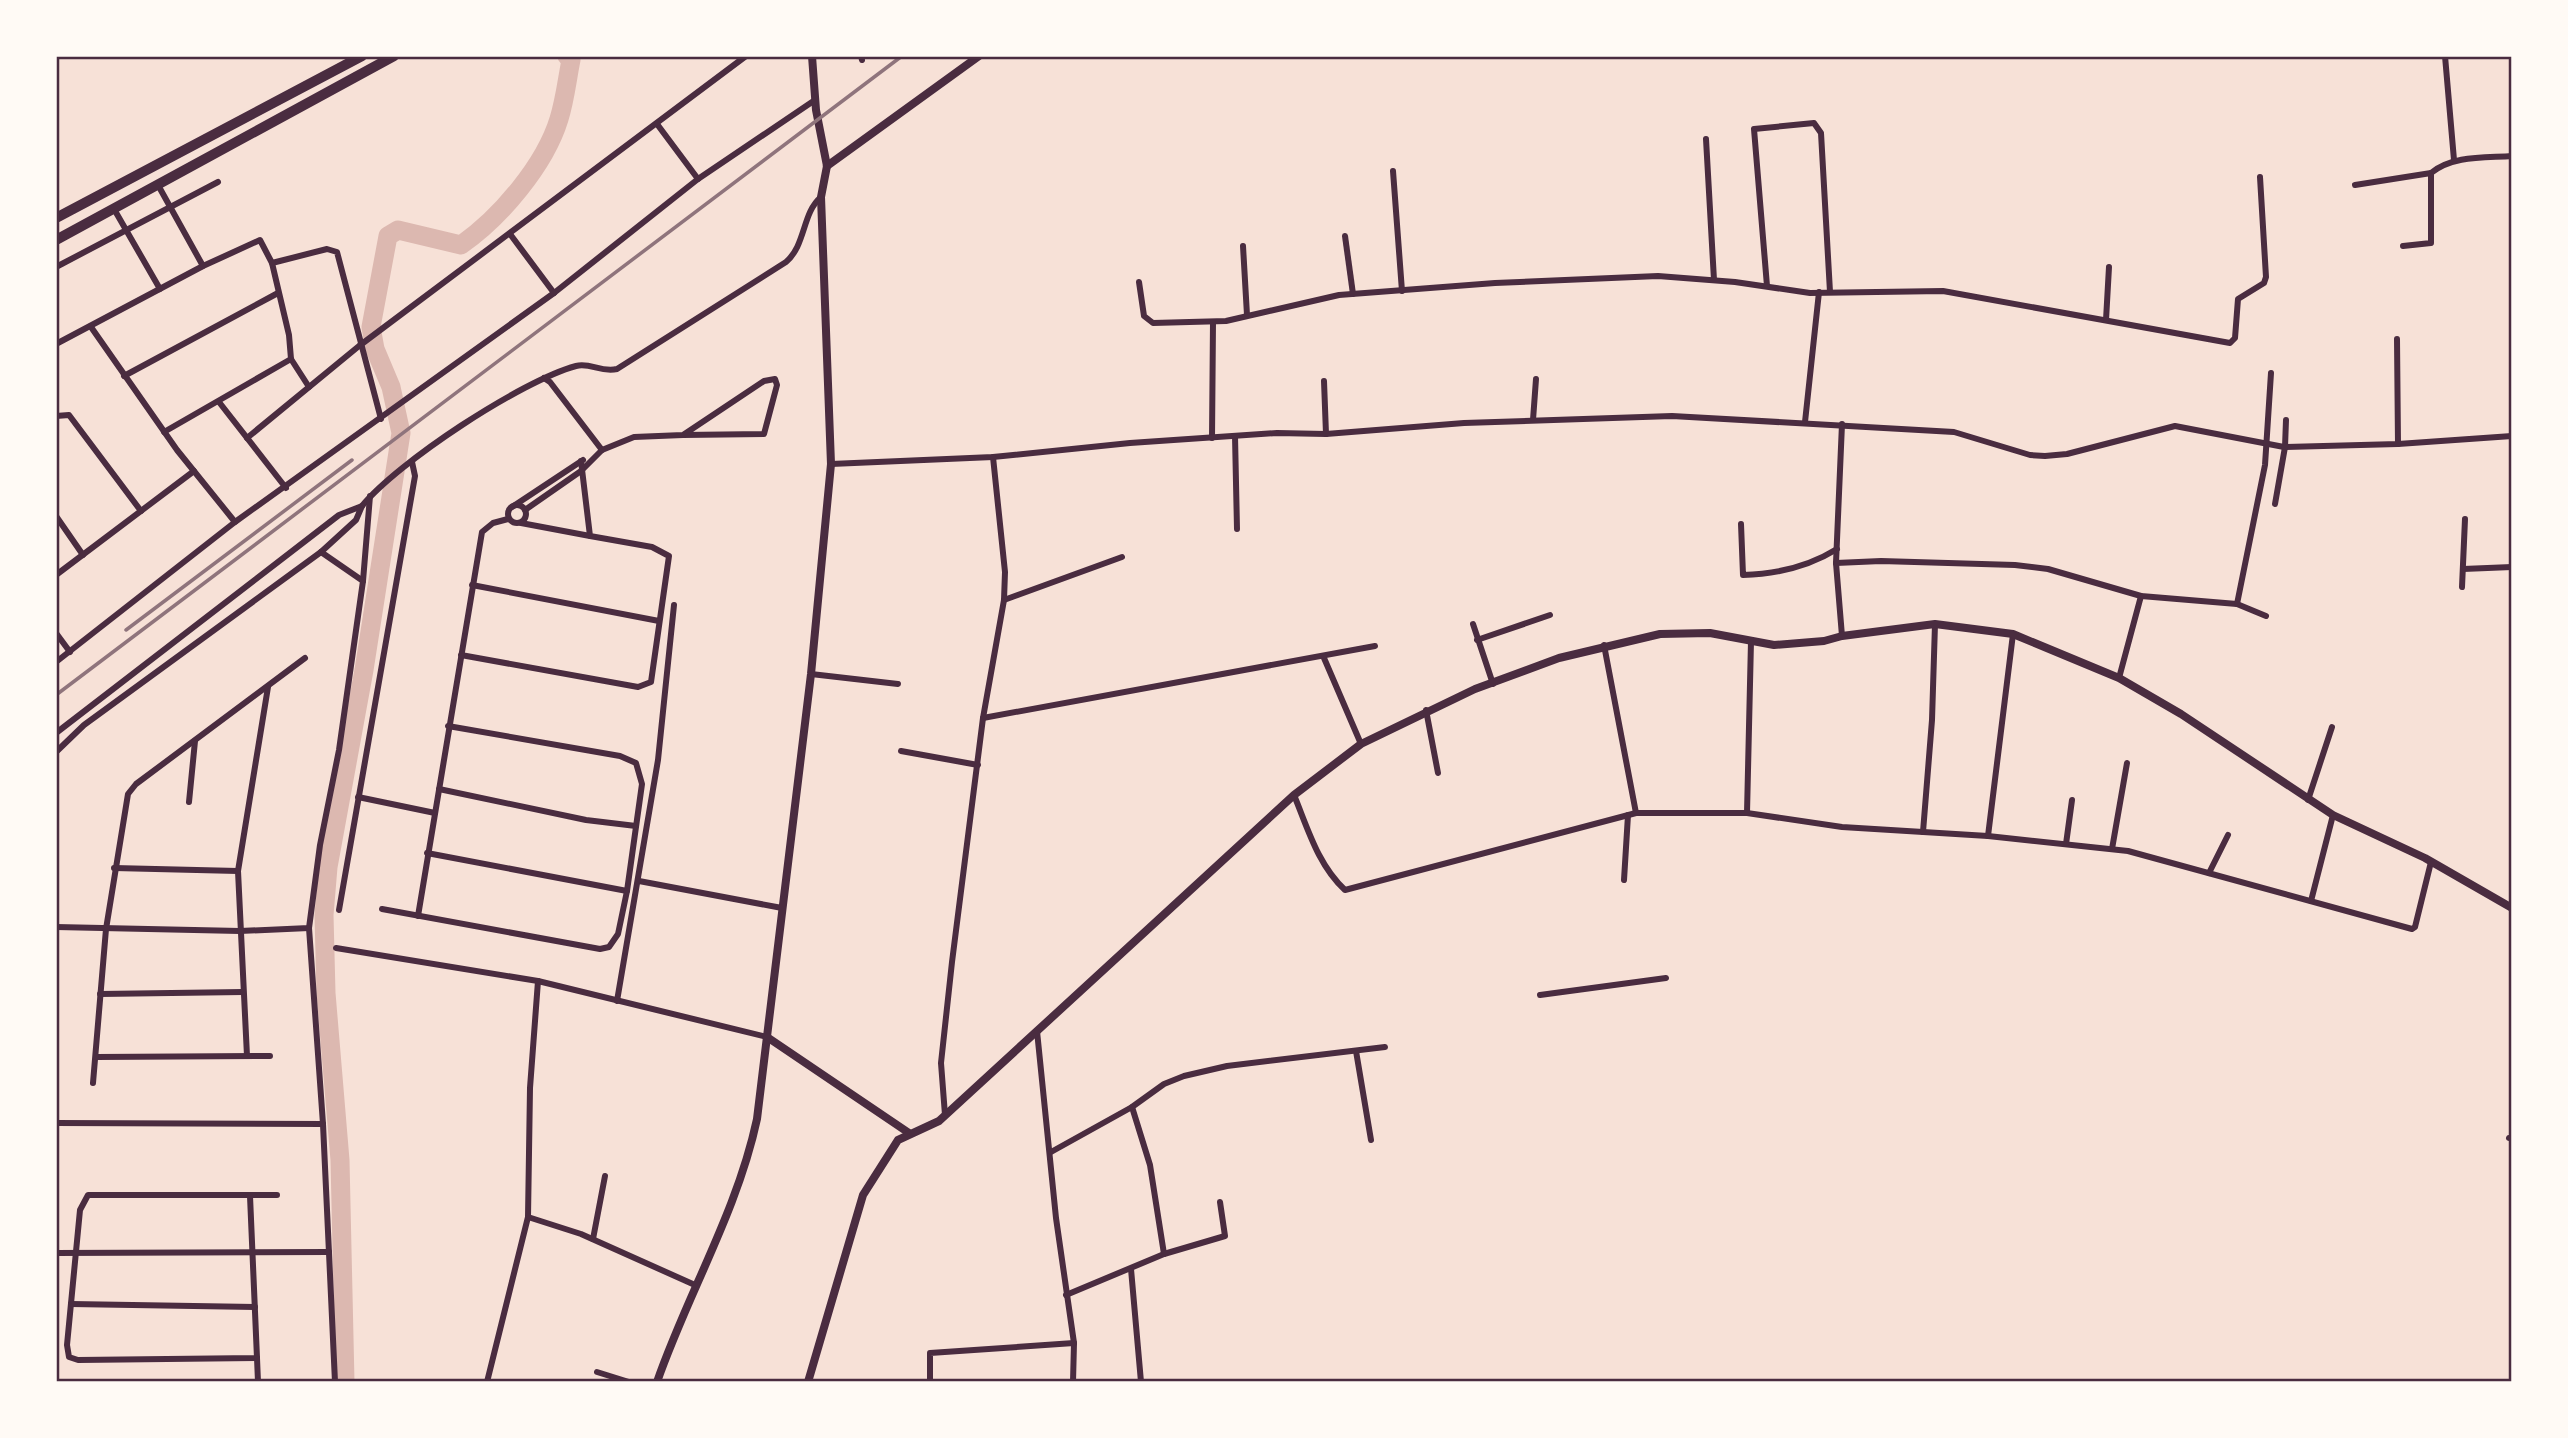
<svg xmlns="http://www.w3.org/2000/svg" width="2568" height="1438" font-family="'Fira Sans',sans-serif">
  <rect width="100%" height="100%" fill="#f7e1d7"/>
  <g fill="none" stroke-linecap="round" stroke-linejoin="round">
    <!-- river -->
    <path stroke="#dcb8b0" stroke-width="19" d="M345 1382 340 1160 326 993 324 915 328 867 364 670 401 433 391 387 375 349 371 327 388 236 398 230 461 245C500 218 545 165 559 119 565 100 567 80 571 60L567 56"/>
    <!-- minor -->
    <g stroke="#4a2c40" stroke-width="6">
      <polyline points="861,56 862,60"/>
      <polyline points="2445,56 2454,160"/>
      <polyline points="657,124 698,179"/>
      <polyline points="1706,139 1714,280"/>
      <polyline points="1393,171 1402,291"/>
      <polyline points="158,185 203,266"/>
      <polyline points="2355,185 2431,173"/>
      <polyline points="114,209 160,289"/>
      <polyline points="510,234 554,293"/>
      <polyline points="1345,236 1353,294"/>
      <polyline points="1243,246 1247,315"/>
      <path d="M2403 246 2431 243V173C2453 155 2485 158 2512 156"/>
      <polyline points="272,263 327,249 337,252 381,419"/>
      <polyline points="56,267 218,182"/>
      <polyline points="1139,282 1144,316 1153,323 1226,321 1339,295 1495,283 1658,276 1735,282 1810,293 1943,291 2230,343 2235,338 2238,299 2264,283 2266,277 2260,177"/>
      <polyline points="1767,286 1754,129 1814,123 1821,133 1830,292"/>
      <polyline points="2106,320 2109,267"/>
      <polyline points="91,327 177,450 235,522"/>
      <polyline points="2397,339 2398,444"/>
      <polyline points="56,344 203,266 260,240 272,263 289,335 291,359 309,387"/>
      <polyline points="124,376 278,293"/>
      <polyline points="544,378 550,382 602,450"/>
      <polyline points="1324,381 1326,434"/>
      <polyline points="219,402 286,488"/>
      <polyline points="56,416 69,415 141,511"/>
      <polyline points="1533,420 1536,379"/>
      <polyline points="1805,422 1819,292"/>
      <polyline points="164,432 291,359"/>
      <polyline points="1235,436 1237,529"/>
      <polyline points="247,438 359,346 746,56"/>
      <polyline points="1212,438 1213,322"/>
      <polyline points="831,464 993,457 1130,443 1277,433 1326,434 1464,423 1672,416 1954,432 2030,455 2045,456 2067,454 2175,426 2284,447 2398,444 2512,436"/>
      <polyline points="2275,504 2285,447 2286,420"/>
      <circle cx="517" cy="514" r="9"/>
      <path d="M362 506C398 462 521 381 576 366 590 362 601 373 617 369L786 262C806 245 802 213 821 197"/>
      <polyline points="512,507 583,460"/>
      <polyline points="525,510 581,471 602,450 634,437 683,435 764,381 775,379 777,385 764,434 683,435"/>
      <polyline points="56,516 83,555"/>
      <polyline points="521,523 590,536"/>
      <path d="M1741 524 1743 575C1777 574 1808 567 1837 549"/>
      <polyline points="1836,563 1881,561 2015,565 2048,569 2141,596 2237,604 2266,616"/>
      <polyline points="2463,569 2512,567"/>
      <polyline points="56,575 194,471"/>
      <polyline points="363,581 370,496"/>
      <polyline points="472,585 659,621"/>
      <polyline points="2462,587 2465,519"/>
      <polyline points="1004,600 1122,557"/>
      <polyline points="2237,604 2265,465 2271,373"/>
      <polyline points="1473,624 1493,684"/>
      <polyline points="56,633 70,652"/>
      <polyline points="1842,636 1836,563 1842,424"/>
      <polyline points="1477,640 1550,615"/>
      <polyline points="1604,645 1636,813"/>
      <polyline points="461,655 638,687 651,682 669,556 652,547 590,536 581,461"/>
      <polyline points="1324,658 1361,744"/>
      <polyline points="56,662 235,522 554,293 698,179 815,100"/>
      <polyline points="811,674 898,684"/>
      <polyline points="2119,678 2141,596"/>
      <polyline points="1426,710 1438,773"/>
      <polyline points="983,718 1375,646"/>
      <polyline points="56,733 339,515 362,506 356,520 321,552 84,725 56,752"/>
      <polyline points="901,751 978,765"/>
      <polyline points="439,789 586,820 636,826"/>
      <path d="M1294 795C1308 829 1318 865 1345 890L1636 813H1747L1842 827 1988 836 2128 851 2412 929 2415 927 2431 862"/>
      <polyline points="358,797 435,813"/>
      <polyline points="2308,800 2332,727"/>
      <polyline points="189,802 195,741"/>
      <polyline points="1747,813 1751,641"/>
      <polyline points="1923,832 1932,720 1935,624"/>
      <polyline points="1988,836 2013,634"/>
      <polyline points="2066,844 2072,800"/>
      <polyline points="2112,849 2127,763"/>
      <polyline points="427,853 627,891 642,784 636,763 620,756 448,726"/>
      <polyline points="114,868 238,871"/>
      <polyline points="2209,873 2228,835"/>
      <polyline points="1624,880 1628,815"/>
      <polyline points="639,881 782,908"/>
      <polyline points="2311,901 2333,815"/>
      <polyline points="382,909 600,949 609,947 618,934 627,891"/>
      <polyline points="339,910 415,476 412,462"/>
      <polyline points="418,916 482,532 493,523 508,519"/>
      <polyline points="56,927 240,931 309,928 320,845 339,750 363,581 321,552"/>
      <polyline points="309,928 323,1124 335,1382"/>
      <polyline points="336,948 538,981 767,1037"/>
      <polyline points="100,994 243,992"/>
      <polyline points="1540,995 1666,978"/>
      <polyline points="617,1001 658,760 674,605"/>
      <polyline points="1037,1031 1056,1218 1074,1343 1073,1382"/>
      <polyline points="1356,1051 1371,1140"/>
      <polyline points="247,1056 238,871 268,687"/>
      <polyline points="96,1057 270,1056"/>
      <polyline points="93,1083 106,929 128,794 136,784 305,658"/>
      <polyline points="1132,1107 1150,1165 1164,1254"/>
      <polyline points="945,1115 941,1063 952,962 983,718 1004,600 1005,572 993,457"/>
      <polyline points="56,1123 323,1124"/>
      <polyline points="2509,1138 2512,1139"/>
      <polyline points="1051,1152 1132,1107 1164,1084 1184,1076 1227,1066 1385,1047"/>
      <polyline points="250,1196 257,1358 78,1360 69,1357 67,1345 80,1210 88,1195 277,1195"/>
      <polyline points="528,1217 581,1234 695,1285"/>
      <polyline points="593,1239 605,1176"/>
      <polyline points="56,1253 329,1252"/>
      <polyline points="1131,1269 1141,1382"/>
      <polyline points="1066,1295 1164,1254 1225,1236 1220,1202"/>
      <polyline points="71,1304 255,1307"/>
      <polyline points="257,1358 258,1382"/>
      <polyline points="597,1372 629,1382"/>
      <polyline points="487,1382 528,1217 530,1088 538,981"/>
      <polyline points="930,1382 930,1353 1074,1343"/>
    </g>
    <!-- tertiary -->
    <g stroke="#4a2c40" stroke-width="8">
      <polyline points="827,166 979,56"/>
      <polyline points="767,1037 909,1133"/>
      <path d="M657 1382C688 1293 737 1212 757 1119L811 674 831 464 821 197 827 166 816 110 812 56"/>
      <polyline points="808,1382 863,1195 898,1140 939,1121 1294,795 1361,744 1475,689 1559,658 1660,634 1710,633 1774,645 1824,641 1842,636 1935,624 2013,634 2119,678 2181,714 2333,815 2425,858 2512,908"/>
    </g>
    <!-- trunk -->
    <g stroke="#4a2c40" stroke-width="10">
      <polyline points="56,218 362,56"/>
      <polyline points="56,240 394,56"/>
    </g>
    <!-- rail -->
    <g stroke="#8f747c" stroke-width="3.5">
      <polyline points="126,630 352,460"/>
      <polyline points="56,695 902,56"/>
    </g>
  </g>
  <!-- border -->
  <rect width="2568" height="1438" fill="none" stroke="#fffaf5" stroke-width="116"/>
  <rect x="58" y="58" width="2452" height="1322" fill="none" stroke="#4a2c40" stroke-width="2.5"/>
</svg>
